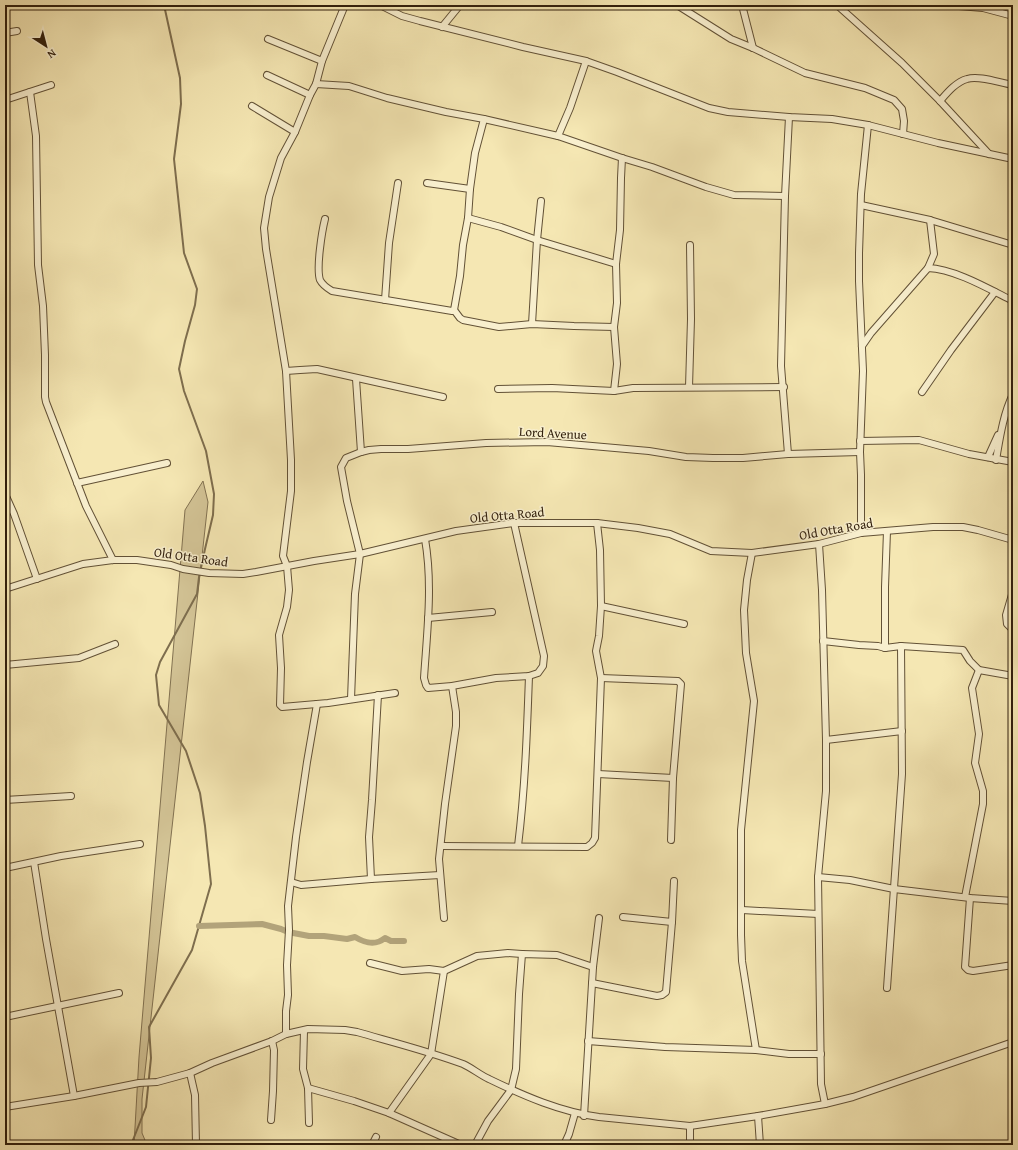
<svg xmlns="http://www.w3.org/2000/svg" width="1018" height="1150" font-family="'Gentium Book Plus',serif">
  <rect width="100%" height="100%" fill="#f5e7b3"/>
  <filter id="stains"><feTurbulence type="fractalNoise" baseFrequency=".005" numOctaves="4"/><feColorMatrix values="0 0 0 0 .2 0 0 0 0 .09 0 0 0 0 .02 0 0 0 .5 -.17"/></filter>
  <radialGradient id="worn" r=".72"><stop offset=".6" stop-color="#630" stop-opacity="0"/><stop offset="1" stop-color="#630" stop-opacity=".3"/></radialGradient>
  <!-- green -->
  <polygon fill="#d4c597" stroke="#827252" points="203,481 208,502 142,1099 142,1133 147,1145 134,1145 139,1057 185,510"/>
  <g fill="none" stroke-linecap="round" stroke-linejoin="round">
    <!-- stream -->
    <polyline stroke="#7e6e4e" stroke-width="2" points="131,1145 146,1107 151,1058 149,1027 192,950 211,884 205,826 200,793 186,751 159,705 156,675 160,662 197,594 199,577 205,549 213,515 214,494 206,451 184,391 179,369 185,341 195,305 197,289 184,253 174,159 181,104 180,78 164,5"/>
    <!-- canal -->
    <path stroke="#b2a37a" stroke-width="6" d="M199 926 262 924 281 929 288 932 309 936H324L347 939 355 937C365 943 375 946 385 938L391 941H404"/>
    <!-- minor casing -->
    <g stroke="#625136" stroke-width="8">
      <g id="minor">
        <polyline points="345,5 322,61 316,84 310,95 295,132 281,158 269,197 264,228 266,249 286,371 291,460 291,491 283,556 287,566 289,590 287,607 279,635 281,668 280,705 282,707 328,703 395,693"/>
        <polyline points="380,5 402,16 420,21 523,47 586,61 617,72 709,108 728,112 789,117 832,119 868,125 938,143 1013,159"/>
        <polyline points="533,5 536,6 539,5"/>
        <polyline points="677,5 731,39 753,48 805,73 865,88 894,100 902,109 904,121 903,134"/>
        <polyline points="742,5 753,48"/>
        <polyline points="837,5 902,63 940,101 989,154"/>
        <polyline points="958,5 959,6 983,8 1013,16"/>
        <polyline points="442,27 460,5"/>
        <polyline points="5,33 17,31"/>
        <polyline points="268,39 322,61"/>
        <polyline points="267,75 310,95"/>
        <polyline points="316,84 349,86 387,98 446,112 484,119 558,136 622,158 652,167 706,187 734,195 785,196"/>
        <polyline points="30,92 36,136 38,265 43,306 45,355 45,397 46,402 86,506 113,560"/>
        <polyline points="5,100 51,85"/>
        <path d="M940 101C947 93 956 82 967 79 979 75 1000 83 1013 85"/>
        <polyline points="252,106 295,132"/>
        <polyline points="558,136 570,108 586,61"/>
        <polyline points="427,183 470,189"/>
        <polyline points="861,205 930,220 1013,245"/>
        <polyline points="468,218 501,227 537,240 616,264"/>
        <path d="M325 219C322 231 316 268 320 280 322 284 327 288 332 291L452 311 454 310 460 318 463 320 499 327 532 324 574 326 614 327"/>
        <polyline points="928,268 934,254 930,220"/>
        <polyline points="385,300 389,243 398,183"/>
        <polyline points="454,310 460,276 463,245 468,218 470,189 475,153 484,119"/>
        <polyline points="532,324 537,240 541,201"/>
        <path d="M862 346 871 333 928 268C955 269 989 289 1013 301"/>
        <polyline points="286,371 300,370 317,369 443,397"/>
        <polyline points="356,379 361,452"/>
        <polyline points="689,387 691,319 690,245"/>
        <polyline points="498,389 552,388 614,391 633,388 784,387"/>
        <polyline points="614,391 617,364 614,327 617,303 616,264 620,230 621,178 622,158"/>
        <polyline points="922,392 951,350 995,292"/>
        <polyline points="860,441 919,440 969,454 1013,462"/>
        <polyline points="788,454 781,366 785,196 789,117"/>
        <polyline points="988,457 998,435"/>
        <path d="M996 460C1000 437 1003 415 1013 394"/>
        <polyline points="77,483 167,463"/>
        <polyline points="5,494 14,514 37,579"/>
        <polyline points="861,533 861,475 860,452 863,371 859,281 859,253 861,194 868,125"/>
        <path d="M425 539C433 585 427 632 424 678L426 685 428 688 452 686 496 678 529 676 538 673 543 666 544 656 514 523"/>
        <polyline points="819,544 822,590 826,740 826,791 818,877 821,1084 825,1104"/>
        <polyline points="752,553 747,580 744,610 746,653 754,701 741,830 741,935 742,961 756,1050"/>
        <polyline points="5,589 83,564 113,560 137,560 171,565 183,569 209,573 243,574 256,572 314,561 360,554 456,531 514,523 597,523 638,528 670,534 711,551 752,553 819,544 861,533 933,527 963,527 978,530 1013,540"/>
        <polyline points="1013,591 1006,615 1007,624 1013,630"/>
        <polyline points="601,606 684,624"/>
        <polyline points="428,618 492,612"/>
        <polyline points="823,641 859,645 878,646 885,648 901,646 963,650 970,661 979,670 1013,676"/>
        <polyline points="885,648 885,587 887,531"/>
        <polyline points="5,665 79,658 115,644"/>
        <polyline points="601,678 678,681 681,684 673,778 671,840"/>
        <polyline points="351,699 355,594 360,554 347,501 341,467 346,458 361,452 369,450 381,449 408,449 486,443 547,442 649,451 686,457 713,458 743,458 788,454 860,452"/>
        <polyline points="826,740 902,731"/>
        <polyline points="598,774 673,778"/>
        <polyline points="5,800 71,796"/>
        <polyline points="441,846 587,847 592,843 595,838 601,678 596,651 599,636 601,606 600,550 597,523"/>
        <path d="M518 846C525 789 527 733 529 676"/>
        <polyline points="34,862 46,939 74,1096"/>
        <polyline points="5,868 61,856 140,844"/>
        <polyline points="818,877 850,880 894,889 970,898 1013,901"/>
        <polyline points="371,879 369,837 372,800 378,695"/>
        <polyline points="291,882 301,885 371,879 440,875"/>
        <polyline points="965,897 983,804 983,791 975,763 979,734 972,688 979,670"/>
        <polyline points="970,898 965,967 968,970 973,971 1013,965"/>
        <polyline points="742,910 818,914"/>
        <polyline points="623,917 672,922"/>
        <polyline points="444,918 439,859 445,804 456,726 456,712 452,686"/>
        <polyline points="370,963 402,971 429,969 444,971 477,956 508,953 522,954"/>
        <polyline points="592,983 657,996 662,995 666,992 672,922 674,881"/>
        <polyline points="887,988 902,774 901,646"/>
        <polyline points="5,1017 119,993"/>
        <polyline points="304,1031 303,1069 308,1088 309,1123"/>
        <polyline points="286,1034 286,1011 288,995 287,965 289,930 288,906 296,837 307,762 317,704"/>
        <polyline points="588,1041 665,1047 756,1050 789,1054 821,1054"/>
        <polyline points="190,1073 195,1095 196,1145"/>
        <polyline points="308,1088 354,1101 389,1113 461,1145"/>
        <path d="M5 1107 74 1096 139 1083 157 1082 190 1073 212 1063 272 1041 286 1034 308 1029 345 1030 357 1032C392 1042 428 1051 463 1064 472 1068 480 1075 489 1079 524 1096 561 1112 599 1117L690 1126 758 1116 825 1104 853 1097 1013 1042"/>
        <polyline points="389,1113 431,1054 444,971"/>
        <polyline points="584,1116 593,967 599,918"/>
        <polyline points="758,1116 760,1145"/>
        <polyline points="271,1120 273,1091 274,1050 272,1041"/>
        <polyline points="690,1126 690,1145"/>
        <polyline points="372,1145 376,1137"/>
        <polyline points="475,1145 488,1121 511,1090 516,1069 519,994 522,954 557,955 593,967"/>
        <polyline points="564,1145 569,1134 575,1113"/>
      </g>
    </g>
    <!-- minor -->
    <use href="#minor" stroke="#f8efce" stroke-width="6"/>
  </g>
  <g text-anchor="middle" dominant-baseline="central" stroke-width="3" stroke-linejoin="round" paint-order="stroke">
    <!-- street labels -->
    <g font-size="13" fill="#311f0c" stroke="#f8efce">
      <text transform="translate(553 433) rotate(3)">Lord Avenue</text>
      <text transform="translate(507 515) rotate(-5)">Old Otta Road</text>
      <text transform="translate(836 529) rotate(-10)">Old Otta Road</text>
      <text transform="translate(191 557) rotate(8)">Old Otta Road</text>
    </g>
  </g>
  <!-- margin -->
  <rect width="1018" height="1150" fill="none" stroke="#f5e7b3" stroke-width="20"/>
  <rect x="6" y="6" width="1006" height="1138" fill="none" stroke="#311f0c" stroke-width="2"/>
  <rect x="10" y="10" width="998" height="1130" fill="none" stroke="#311f0c"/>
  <!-- north arrow -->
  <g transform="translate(46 46) rotate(144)" stroke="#f8efce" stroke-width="3" paint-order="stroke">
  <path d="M0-3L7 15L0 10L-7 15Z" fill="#311f0c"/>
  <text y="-6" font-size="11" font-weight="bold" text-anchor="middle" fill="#311f0c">N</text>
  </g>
  <rect width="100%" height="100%" filter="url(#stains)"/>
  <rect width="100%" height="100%" fill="url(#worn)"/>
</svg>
